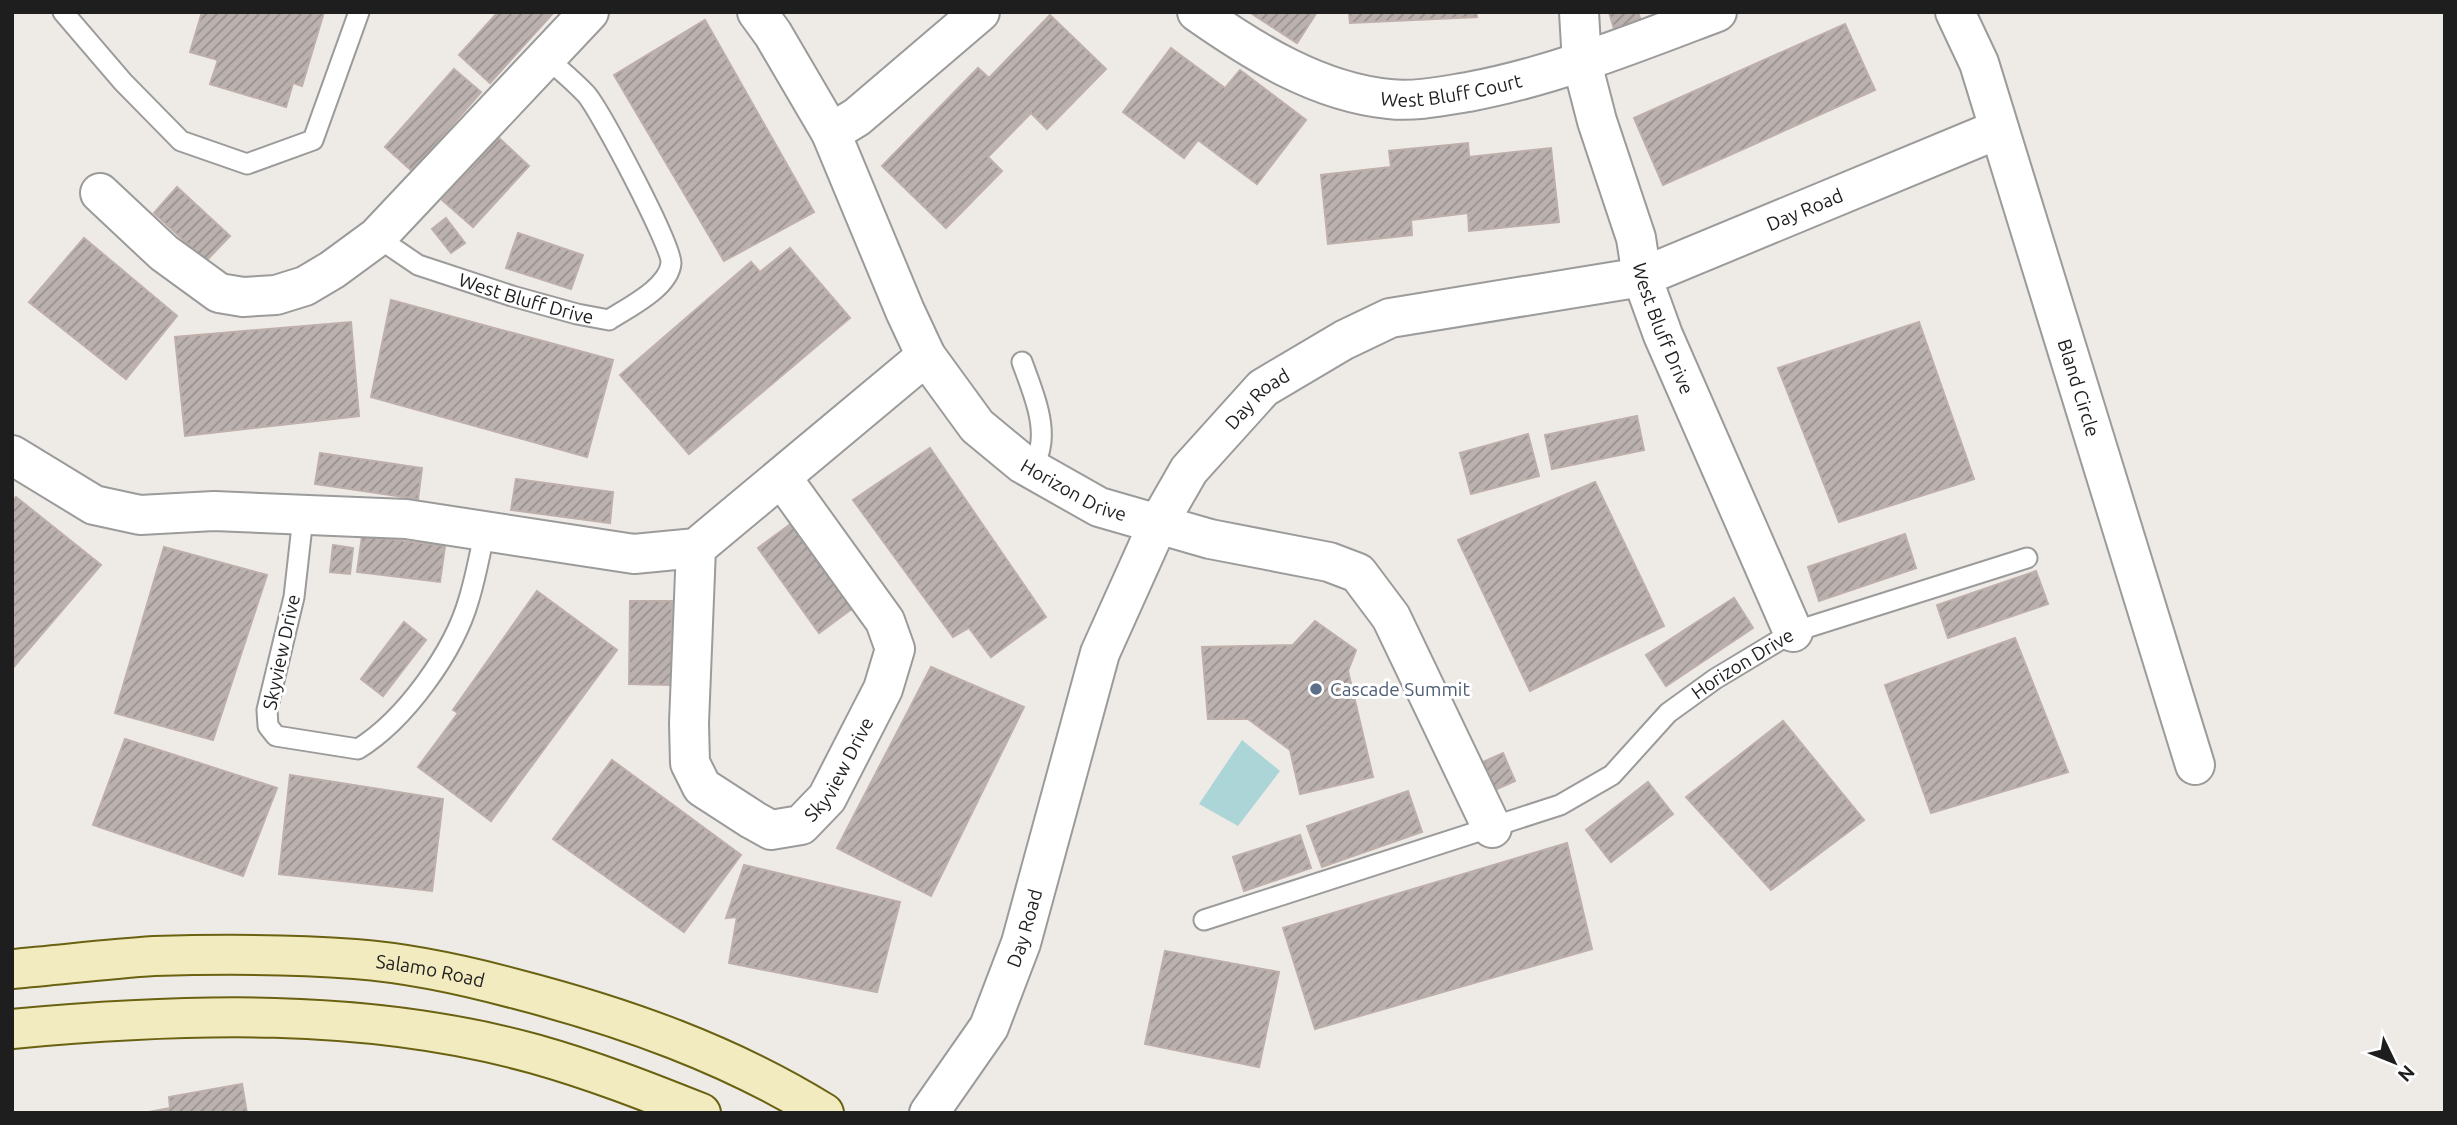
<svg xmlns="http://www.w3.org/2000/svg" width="2457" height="1125" font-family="Ubuntu,sans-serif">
  <defs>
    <pattern id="building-hatch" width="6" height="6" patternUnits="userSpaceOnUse" patternTransform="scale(1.75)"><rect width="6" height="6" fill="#bbb2af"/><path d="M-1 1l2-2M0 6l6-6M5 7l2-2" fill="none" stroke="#97908e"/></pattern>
  </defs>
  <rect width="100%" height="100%" fill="#eeeae6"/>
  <!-- water -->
  <polygon fill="#abd5d7" points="1242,740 1280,771 1238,826 1199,804"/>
  <!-- building -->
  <g fill="url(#building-hatch)" stroke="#beafaa" stroke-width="2">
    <polygon points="202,12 324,12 302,86 293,83 286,107 210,84 218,60 190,52"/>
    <polygon points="498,12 554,12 490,83 459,55"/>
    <polygon points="1249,12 1317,12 1297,43"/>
    <polygon points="1349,12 1476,12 1477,17 1350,23"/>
    <polygon points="1609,12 1638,12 1641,21 1614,29"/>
    <polygon points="1050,15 1106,69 1047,129 1031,113 988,157 1002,171 946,228 882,166 978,68 989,78"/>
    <polygon points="705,20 814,212 724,261 614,75"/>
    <polygon points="1845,24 1875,90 1663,185 1634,118"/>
    <polygon points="1171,48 1225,88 1240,70 1306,120 1257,184 1198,140 1184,158 1123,112"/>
    <polygon points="454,69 481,92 412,171 385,147"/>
    <polygon points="499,138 529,166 473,227 442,200"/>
    <polygon points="1468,143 1469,157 1551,148 1559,222 1469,231 1468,213 1411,220 1412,235 1328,244 1321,175 1391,167 1389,151"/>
    <polygon points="177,187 230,236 206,261 154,213"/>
    <polygon points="446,218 465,243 451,253 432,229"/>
    <polygon points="518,233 583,255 571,289 506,268"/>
    <polygon points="84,238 177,316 126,379 29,302"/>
    <polygon points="790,248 850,318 689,454 620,375 751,262 760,272"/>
    <polygon points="391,300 613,360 587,457 371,397"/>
    <polygon points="351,322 359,416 185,436 175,337"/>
    <polygon points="1919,322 1974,479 1839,522 1778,368"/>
    <polygon points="1637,416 1644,450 1552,469 1545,435"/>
    <polygon points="1528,434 1539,476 1471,494 1460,453"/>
    <polygon points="930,448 1046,617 991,657 969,628 953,637 853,500"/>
    <polygon points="320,453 422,468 418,499 315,484"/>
    <polygon points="516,479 613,492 610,523 511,510"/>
    <polygon points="1595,482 1664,626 1530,691 1458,540"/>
    <polygon points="16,497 101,565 12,669 12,502"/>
    <polygon points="792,523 853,608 819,633 758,548"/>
    <polygon points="1905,534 1916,568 1819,601 1808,567"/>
    <polygon points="362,536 445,546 440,582 357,572"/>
    <polygon points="333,545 353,548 350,574 330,572"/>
    <polygon points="164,547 267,575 213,740 115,713"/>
    <polygon points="2036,571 2048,604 1948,638 1937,605"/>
    <polygon points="537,591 617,650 491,821 418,767 458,713 453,710"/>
    <polygon points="1734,598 1753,628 1666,686 1646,655"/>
    <polygon points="630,601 672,601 671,685 629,684"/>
    <polygon points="1315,621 1356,650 1348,671 1373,777 1300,794 1290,750 1248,719 1208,719 1202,647 1293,645"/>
    <polygon points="404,622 426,640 383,696 361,679"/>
    <polygon points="2015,638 2068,772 1931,813 1885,685"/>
    <polygon points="931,667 1024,707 931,896 837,848"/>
    <polygon points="1783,721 1864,820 1771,890 1686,797"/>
    <polygon points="125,739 277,788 243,876 93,825"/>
    <polygon points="1503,753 1515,781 1495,790 1483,762"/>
    <polygon points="612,760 741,855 684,932 553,839"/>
    <polygon points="290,775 443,799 432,891 279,874"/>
    <polygon points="1648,782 1673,814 1611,862 1586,830"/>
    <polygon points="1408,791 1422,832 1322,867 1307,826"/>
    <polygon points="1300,835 1311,868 1244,891 1233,857"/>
    <polygon points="1567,843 1592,949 1315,1029 1283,928"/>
    <polygon points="744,865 900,902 877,992 729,963 737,917 726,918"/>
    <polygon points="1165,951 1279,972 1259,1067 1145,1044"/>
    <polygon points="242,1084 247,1113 144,1113 170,1108 169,1097"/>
  </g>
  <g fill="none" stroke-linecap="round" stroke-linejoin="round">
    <!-- lane casing -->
    <g stroke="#9b9b9b" stroke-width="23">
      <g id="lane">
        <polyline points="63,12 123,82 181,141 247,164 313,140 359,12"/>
        <path id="s1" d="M377 237 418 265 512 296 577 314 609 320C627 308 669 288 671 263 672 246 600 110 586 94 574 81 559 69 546 57"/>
        <path d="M1022 362C1031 387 1046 421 1040 448 1039 455 1035 462 1032 469"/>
        <path d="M303 517 294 597 267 710 268 726 276 736 358 749C405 720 454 652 469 599 476 576 480 553 485 530"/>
        <path id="s2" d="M1204 920 1560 805 1612 775 1668 713 1715 679 1793 632 2027 558"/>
      </g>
    </g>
    <!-- street casing -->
    <g stroke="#9b9b9b" stroke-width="42">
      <g id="street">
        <path id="s3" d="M757 12 773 34 831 133 905 311 926 356 977 426 1023 464 1099 507 1210 539 1329 562 1358 573 1391 617 1492 828"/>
        <path id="s4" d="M1197 12C1254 52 1318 92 1389 99 1415 102 1443 96 1468 92 1554 76 1635 43 1717 12"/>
        <path id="s5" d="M1579 12 1582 63 1597 121 1636 238 1642 277 1663 335 1793 632"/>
        <path id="s6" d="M1955 12 1979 63 2195 765"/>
        <polyline points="831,133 857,117 980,12"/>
        <polyline points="100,193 164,253 219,293 243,297 276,295 305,286 332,270 377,237 589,12"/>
        <polyline points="12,455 94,505 140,515 214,511 406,519 634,554 696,548 926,356"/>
        <path id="s7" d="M696 548 689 723 690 763 702 787 753 820 771 830 801 825 827 798 883 689 895 649 885 621 782 478"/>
        <path id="s8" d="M929 1113 989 1027 1021 943 1100 653 1158 524 1189 470 1263 388 1344 340 1390 318 1642 277 1999 129"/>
      </g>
    </g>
    <!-- secondary casing -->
    <g stroke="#6a6211" stroke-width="42">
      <g id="secondary">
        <path id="s9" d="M12 969C60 965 107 959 154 956 221 954 288 954 355 959 409 963 464 975 516 989 624 1017 729 1054 824 1113"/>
        <path d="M12 1029C186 1013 365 1007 535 1054 592 1070 646 1091 701 1113"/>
      </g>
    </g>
    <!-- lane -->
    <use href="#lane" stroke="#fff" stroke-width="19"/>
    <!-- street -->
    <use href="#street" stroke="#fff" stroke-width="38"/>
    <!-- secondary -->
    <use href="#secondary" stroke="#f2ebc0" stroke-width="38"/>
  </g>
  <!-- markers -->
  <circle fill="#5c6f8a" stroke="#fff" stroke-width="2.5" cx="1316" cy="689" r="7"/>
  <g text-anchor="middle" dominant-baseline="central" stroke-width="6" stroke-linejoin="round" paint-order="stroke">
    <!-- street labels -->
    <g font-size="19" fill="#1e1e1e" stroke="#fff">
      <text stroke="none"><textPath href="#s4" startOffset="276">West Bluff Court</textPath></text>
      <text stroke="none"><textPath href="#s8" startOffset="1386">Day Road</textPath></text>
      <text stroke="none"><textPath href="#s1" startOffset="163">West Bluff Drive</textPath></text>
      <text stroke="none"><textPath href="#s5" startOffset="329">West Bluff Drive</textPath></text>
      <text stroke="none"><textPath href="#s6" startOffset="396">Bland Circle</textPath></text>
      <text stroke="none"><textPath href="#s8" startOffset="798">Day Road</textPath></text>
      <text stroke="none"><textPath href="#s3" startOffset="588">Horizon Drive</textPath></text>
      <text transform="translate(281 652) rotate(-78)">Skyview Drive</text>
      <text stroke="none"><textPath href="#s2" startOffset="607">Horizon Drive</textPath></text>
      <text stroke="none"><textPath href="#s7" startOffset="422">Skyview Drive</textPath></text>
      <text stroke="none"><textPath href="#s8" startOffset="210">Day Road</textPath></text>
      <text stroke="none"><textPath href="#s9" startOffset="420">Salamo Road</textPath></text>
    </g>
    <!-- service labels -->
    <g font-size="19" fill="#4e5e75" stroke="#fff" text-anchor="start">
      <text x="1330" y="689">Cascade Summit</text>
    </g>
  </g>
  <!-- border -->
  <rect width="2457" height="1125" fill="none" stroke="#1e1e1e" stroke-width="28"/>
  <!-- north arrow -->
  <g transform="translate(2394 1062) rotate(133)" stroke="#ffffff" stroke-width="5" paint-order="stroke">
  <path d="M0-5L12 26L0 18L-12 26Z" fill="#1e1e1e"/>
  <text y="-10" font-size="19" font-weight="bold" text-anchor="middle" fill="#1e1e1e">N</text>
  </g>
</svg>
